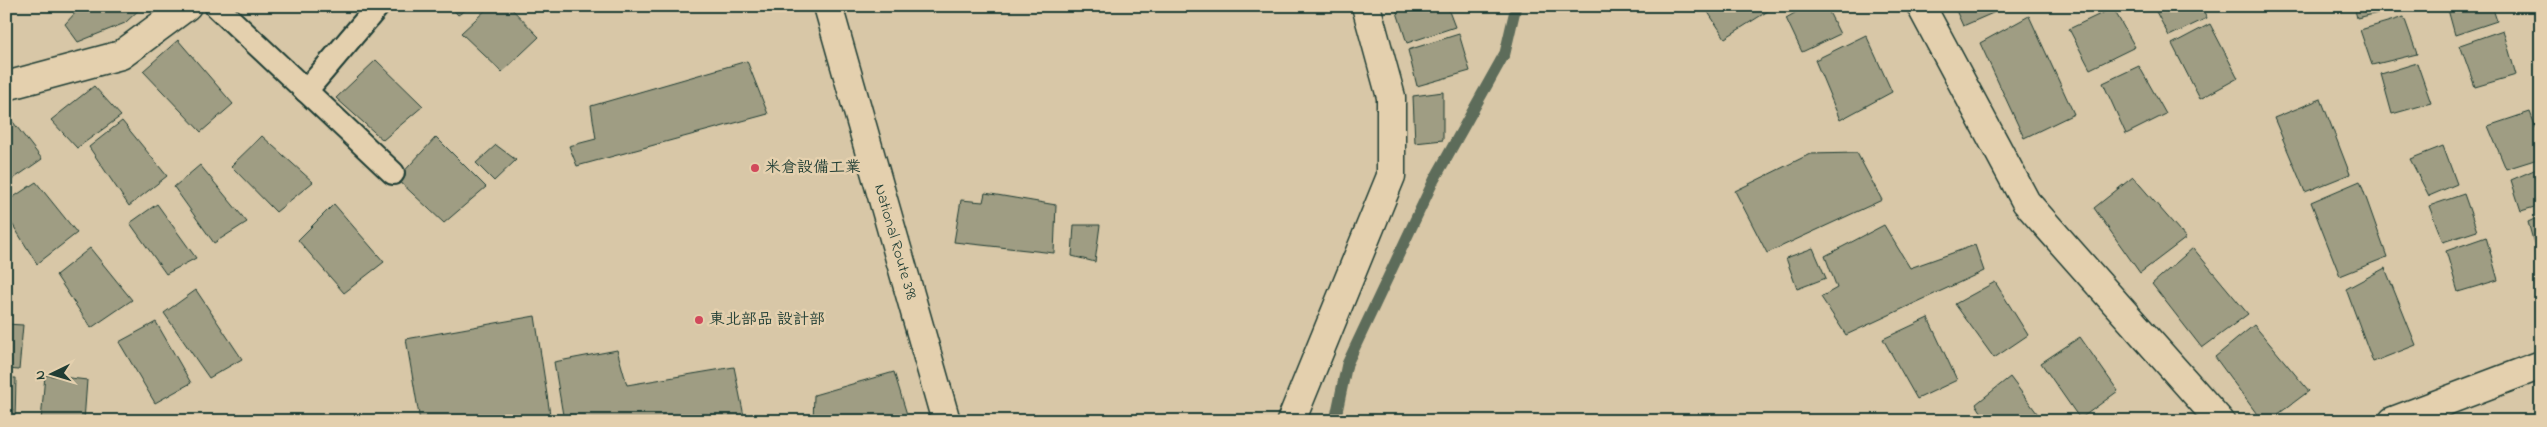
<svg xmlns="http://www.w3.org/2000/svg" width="2547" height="427" font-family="'Indie Flower','Klee One',sans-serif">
  <rect width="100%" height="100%" fill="#d8c7a7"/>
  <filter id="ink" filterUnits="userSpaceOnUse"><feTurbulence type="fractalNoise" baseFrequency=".02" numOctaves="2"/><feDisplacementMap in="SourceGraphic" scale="10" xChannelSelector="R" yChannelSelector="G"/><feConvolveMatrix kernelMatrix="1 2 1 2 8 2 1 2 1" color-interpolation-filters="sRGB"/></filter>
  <g filter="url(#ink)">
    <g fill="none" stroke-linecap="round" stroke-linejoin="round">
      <!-- stream -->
      <polyline stroke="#5d6c5a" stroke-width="11" points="1335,421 1347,364 1434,180 1505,53 1516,6"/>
    </g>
    <!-- building -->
    <g fill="#9f9d83" stroke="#1f3d34">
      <polygon points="72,6 143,6 125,23 78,42 65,24 76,12"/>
      <polygon points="450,6 472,6 458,15"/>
      <polygon points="490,6 509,6 539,37 502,72 461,33"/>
      <polygon points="1395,6 1447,6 1455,27 1407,43"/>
      <polygon points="1704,6 1776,6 1725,38"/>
      <polygon points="1807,6 1826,6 1840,34 1802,52 1786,18"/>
      <polygon points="1954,6 2009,6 1963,26"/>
      <polygon points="2153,6 2201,6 2207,18 2169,36"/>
      <polygon points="2354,6 2400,6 2400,8 2357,18"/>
      <polygon points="2447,6 2492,6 2497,21 2455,35"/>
      <polygon points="2113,8 2135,47 2090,69 2069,29"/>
      <polygon points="2029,16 2074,114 2024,138 1980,43"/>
      <polygon points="2404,17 2417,54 2372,65 2360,30"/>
      <polygon points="2210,24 2238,78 2200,99 2172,44"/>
      <polygon points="2503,30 2516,75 2475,87 2460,45"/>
      <polygon points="1459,34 1470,71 1417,86 1408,50"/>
      <polygon points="1866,35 1892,92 1840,120 1815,60"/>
      <polygon points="178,40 233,104 201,132 143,71"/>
      <polygon points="376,60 423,106 383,140 336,98"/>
      <polygon points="747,61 768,114 577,166 569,146 596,139 591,106"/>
      <polygon points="2417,63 2431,103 2392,114 2381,74"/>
      <polygon points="2139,66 2166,114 2126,134 2103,83"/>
      <polygon points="94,86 121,116 77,148 51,120"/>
      <polygon points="1443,92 1443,140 1415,143 1413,96"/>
      <polygon points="2321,99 2350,174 2305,192 2274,118"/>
      <polygon points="2530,112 2541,141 2541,158 2506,169 2488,126"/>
      <polygon points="6,113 42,159 6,184"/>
      <polygon points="122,121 167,176 129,206 89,147"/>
      <polygon points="262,136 313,182 276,212 231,166"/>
      <polygon points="436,137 486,187 444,223 397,179"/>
      <polygon points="496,145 516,160 494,181 476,163"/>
      <polygon points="2443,146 2457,184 2429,196 2410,159"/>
      <polygon points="1857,153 1882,200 1767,253 1735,191 1810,154"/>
      <polygon points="200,165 247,222 214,243 174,187"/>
      <polygon points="2541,167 2541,205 2521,211 2511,180"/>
      <polygon points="2133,177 2186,238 2140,273 2094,208"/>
      <polygon points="2360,181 2387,257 2340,276 2311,202"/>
      <polygon points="36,182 77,233 37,264 6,214 6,202"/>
      <polygon points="985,193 1056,205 1054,253 954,242 961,200 983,202"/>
      <polygon points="2464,194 2477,231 2443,242 2429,206"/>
      <polygon points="157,204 196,258 166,274 130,223"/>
      <polygon points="334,204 384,262 344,293 298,240"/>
      <polygon points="2541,216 2541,261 2539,262 2528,222"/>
      <polygon points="1074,225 1100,225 1095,262 1072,256"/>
      <polygon points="1884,225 1910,268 1975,245 1984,271 1846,335 1821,297 1837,288 1825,256"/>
      <polygon points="2486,237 2498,280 2458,292 2446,251"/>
      <polygon points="90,248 132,300 91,328 56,275"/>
      <polygon points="1813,248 1826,278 1797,289 1786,258"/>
      <polygon points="2193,248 2248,314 2202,348 2152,284"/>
      <polygon points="2385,268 2416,345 2373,362 2346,289"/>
      <polygon points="1995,282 2028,335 1994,358 1955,304"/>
      <polygon points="196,290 242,359 209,378 164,313"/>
      <polygon points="535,316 551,421 420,421 406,339"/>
      <polygon points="1928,318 1957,380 1917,399 1883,339"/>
      <polygon points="156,322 191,383 155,403 119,342"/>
      <polygon points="6,324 23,325 19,370 6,369"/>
      <polygon points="2254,325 2309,391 2269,421 2262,421 2215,357"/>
      <polygon points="2080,337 2118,391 2080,419 2041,363"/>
      <polygon points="617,350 627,385 734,367 745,421 564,421 554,362"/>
      <polygon points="894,372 909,421 813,421 814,395"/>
      <polygon points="45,375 87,380 84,421 41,421"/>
      <polygon points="2010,377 2043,421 1987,421 1976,404"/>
      <polygon points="6,378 16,378 15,421 6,421"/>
    </g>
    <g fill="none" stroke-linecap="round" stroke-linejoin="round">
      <!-- lane casing -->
      <g stroke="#1f3d34" stroke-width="26">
        <g id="lane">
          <polyline points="216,6 393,173"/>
          <polyline points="306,91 378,6"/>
        </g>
      </g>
      <!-- street casing -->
      <g stroke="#1f3d34" stroke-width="31">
        <g id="street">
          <polyline points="6,86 121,55 187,6"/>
          <polyline points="1291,421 1391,176 1391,97 1366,6"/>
          <polyline points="2393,421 2541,365"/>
        </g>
      </g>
      <!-- secondary casing -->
      <g stroke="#1f3d34" stroke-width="31">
        <polyline id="secondary" points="1921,6 2026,202 2220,421"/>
      </g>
      <!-- highway casing -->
      <g stroke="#1f3d34" stroke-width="31">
        <polyline id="highway" points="828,6 946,421"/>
      </g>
      <!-- lane -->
      <use href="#lane" stroke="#e4d0ae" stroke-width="22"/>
      <!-- street -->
      <use href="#street" stroke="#e4d0ae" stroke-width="28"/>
      <!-- secondary -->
      <use href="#secondary" stroke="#e4d0ae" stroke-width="28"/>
      <!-- highway -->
      <use href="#highway" stroke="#e4d0ae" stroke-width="28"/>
    </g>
  </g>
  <!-- markers -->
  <g fill="#d1495b" stroke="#e4d0ae" stroke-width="2">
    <circle cx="755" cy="168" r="5"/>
    <circle cx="699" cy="320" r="5"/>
  </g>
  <g text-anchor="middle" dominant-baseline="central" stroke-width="5" stroke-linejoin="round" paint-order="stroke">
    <!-- poi labels -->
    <g font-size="16" font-weight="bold" fill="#1f3d34" stroke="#e4d0ae" text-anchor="start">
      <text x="765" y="168">米倉設備工業</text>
      <text x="709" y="320">東北部品 設計部</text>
    </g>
    <!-- street labels -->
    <g font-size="16" fill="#1f3d34" stroke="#e4d0ae">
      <text transform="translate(895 242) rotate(74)">National Route 398</text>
    </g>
  </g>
  <!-- margin -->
  <rect width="2547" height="427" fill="none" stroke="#e4d0ae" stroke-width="25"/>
  <rect x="12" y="12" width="2522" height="402" fill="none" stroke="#1f3d34" stroke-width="2" filter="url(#ink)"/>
  <!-- north arrow -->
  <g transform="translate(52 374) rotate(265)" stroke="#e4d0ae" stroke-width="4" paint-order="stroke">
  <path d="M0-4L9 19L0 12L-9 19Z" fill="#1f3d34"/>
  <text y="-8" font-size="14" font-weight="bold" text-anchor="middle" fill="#1f3d34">N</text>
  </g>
</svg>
